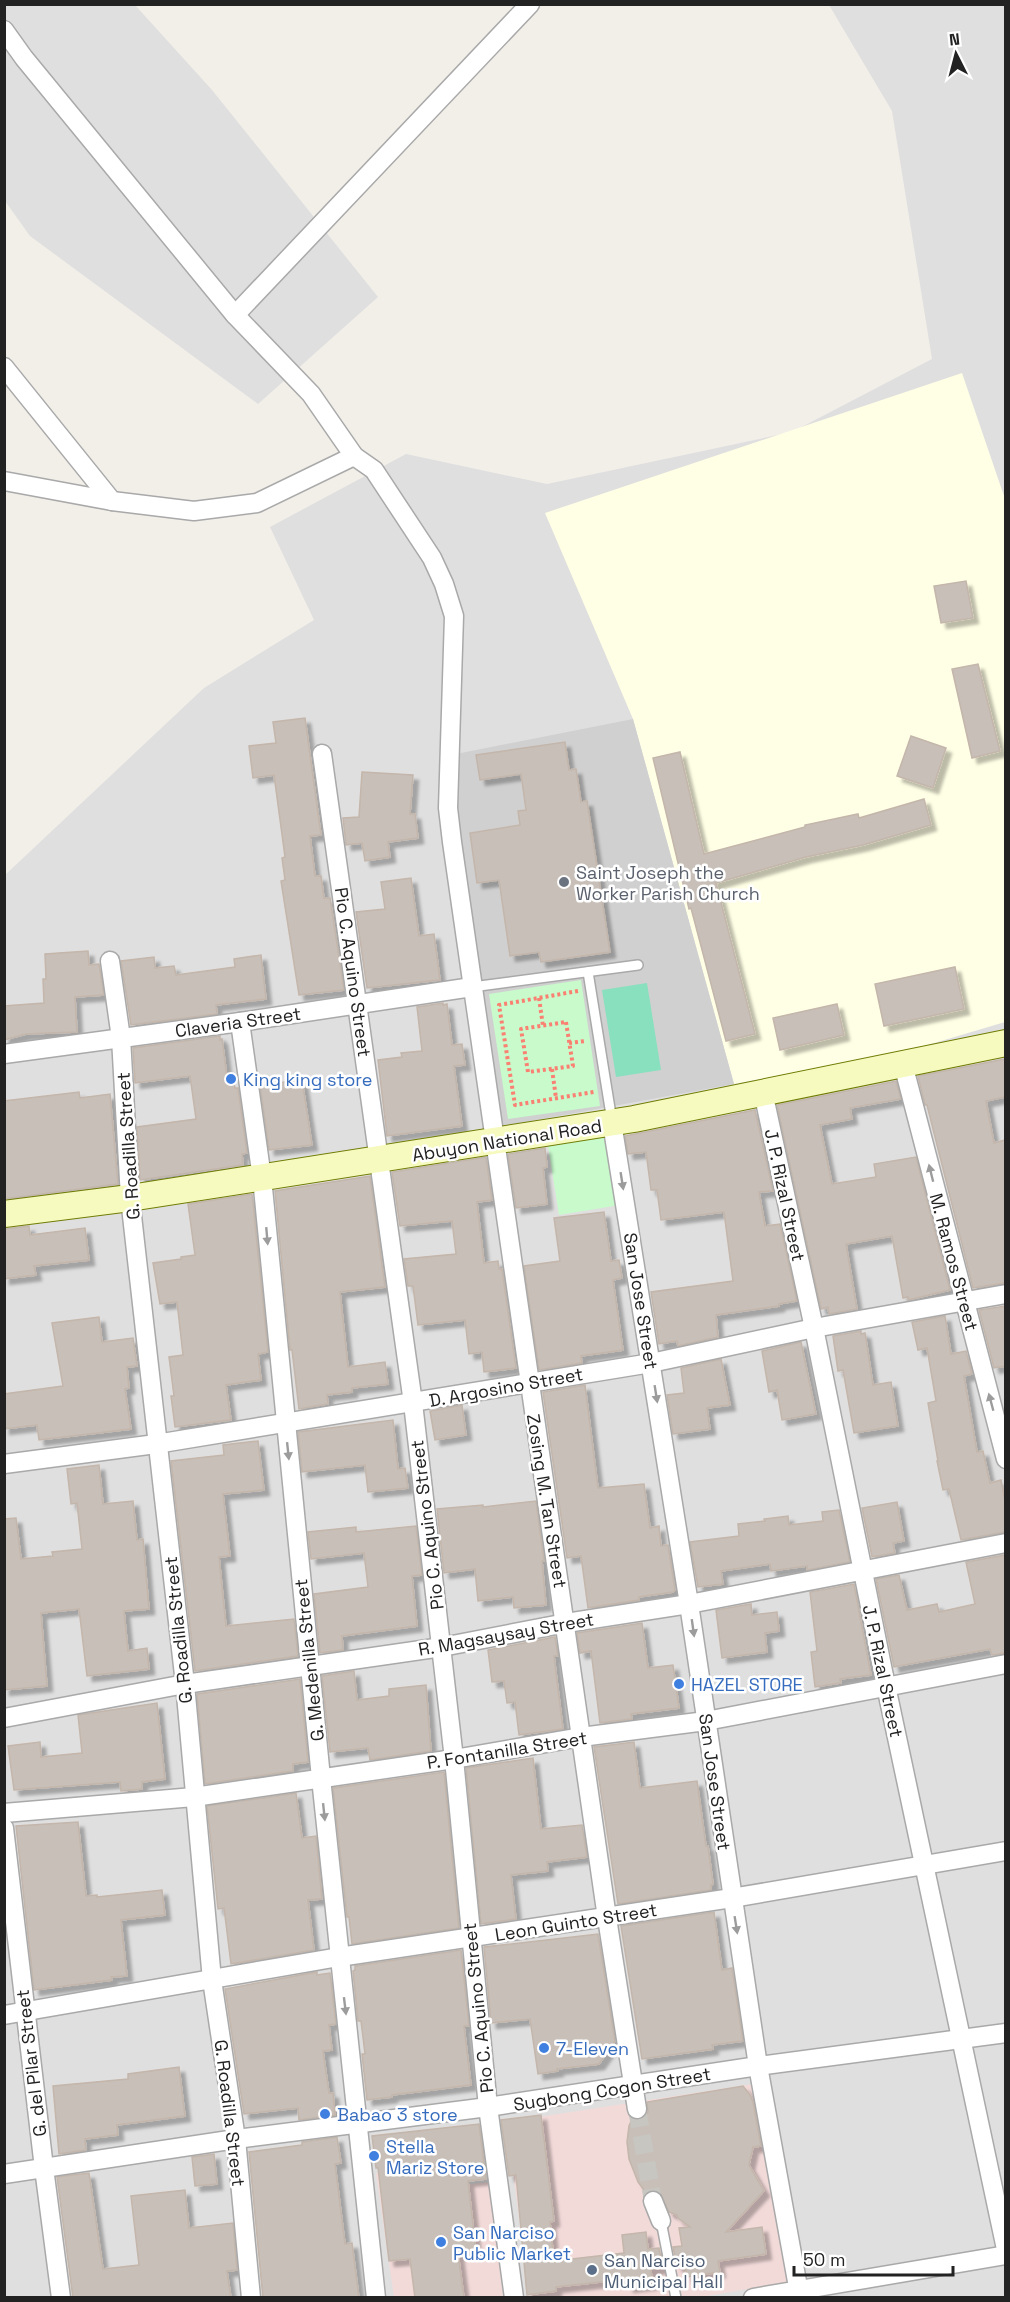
<svg xmlns="http://www.w3.org/2000/svg" width="1010" height="2302" font-family="'Space Grotesk',sans-serif">
  <defs>
    <filter id="shadow"><feDropShadow dx="5.5" dy="5.5" stdDeviation="1.5" flood-color="#0004"/></filter>
  </defs>
  <rect width="100%" height="100%" fill="#f2efe9"/>
  <!-- residential -->
  <g fill="#e0dfdf">
    <polygon points="4,5 135,5 212,90 378,297 258,404 30,236 5,201"/>
    <polygon points="829,5 1005,5 1005,2297 5,2298 5,875 204,688 314,620 270,527 406,454 547,484 792,432 932,359 892,111"/>
  </g>
  <!-- commercial -->
  <g fill="#f2dad9">
    <polygon points="753,2084 789,2282 701,2297 530,2297 506,2122"/>
    <polygon points="448,2164 452,2186 490,2182 503,2297 394,2297 376,2173"/>
  </g>
  <!-- education -->
  <polygon fill="#ffffe5" points="962,373 1005,499 1005,1022 904,1052 734,1084 633,719 545,513"/>
  <!-- religious -->
  <polygon fill="#d0d0d0" points="633,719 734,1084 498,1127 459,842 456,754"/>
  <!-- park -->
  <g fill="#c8facc">
    <polygon points="581,980 600,1106 508,1119 489,994"/>
    <polygon points="609,1136 620,1205 559,1215 548,1146"/>
  </g>
  <!-- pitch -->
  <polygon fill="#88e0be" points="647,983 661,1070 616,1077 602,990"/>
  <!-- building -->
  <g fill="#c7bfb8" stroke="#c4b6ab" stroke-width="1.5" filter="url(#shadow)">
    <polygon points="966,581 973,618 941,623 934,586"/>
    <polygon points="978,664 1000,751 972,758 952,669"/>
    <polygon points="305,718 321,835 310,836 315,876 321,876 324,898 330,898 344,990 299,995 281,881 285,880 282,858 285,857 274,775 253,778 249,746 276,743 273,722"/>
    <polygon points="911,736 946,748 933,788 897,776"/>
    <polygon points="565,742 569,770 576,769 581,802 587,801 610,952 541,962 539,952 510,956 499,880 477,883 470,833 520,825 518,811 526,810 521,774 480,780 476,755"/>
    <polygon points="680,752 704,854 805,827 805,825 858,814 859,818 924,799 931,825 863,845 806,857 716,883 755,1034 726,1041 691,908 689,909 653,758"/>
    <polygon points="362,772 413,775 410,814 415,814 418,838 388,842 390,857 365,861 362,843 346,845 343,818 359,817"/>
    <polygon points="411,878 419,936 434,934 440,980 367,988 356,912 385,909 381,882"/>
    <polygon points="88,951 89,965 99,964 104,995 75,997 77,1032 26,1034 4,1040 4,1006 44,1003 43,979 46,979 45,954"/>
    <polygon points="261,955 266,999 216,1005 217,1014 131,1025 121,961 154,957 155,968 174,966 176,975 235,967 234,959"/>
    <polygon points="955,967 964,1009 884,1026 875,984"/>
    <polygon points="443,1003 443,1005 447,1004 452,1045 462,1044 465,1065 454,1066 462,1126 387,1136 378,1060 402,1057 401,1053 422,1051 417,1007"/>
    <polygon points="837,1004 844,1035 780,1050 773,1018"/>
    <polygon points="220,1036 220,1040 222,1039 228,1085 234,1084 235,1088 238,1088 247,1153 242,1154 243,1165 140,1180 137,1127 196,1119 190,1076 135,1083 133,1048"/>
    <polygon points="1005,1059 1005,1097 986,1101 994,1143 1005,1140 1005,1283 973,1288 927,1105 925,1105 918,1076"/>
    <polygon points="302,1080 312,1145 269,1150 260,1085"/>
    <polygon points="896,1081 901,1099 850,1108 852,1119 820,1125 832,1184 876,1177 874,1164 916,1157 950,1290 908,1300 908,1297 903,1298 892,1236 846,1244 857,1309 829,1314 828,1307 821,1309 777,1105"/>
    <polygon points="79,1092 80,1098 110,1094 118,1184 4,1199 4,1101"/>
    <polygon points="755,1110 773,1191 759,1192 765,1226 780,1224 797,1301 779,1304 779,1306 716,1315 718,1337 678,1346 677,1341 659,1344 651,1292 733,1281 724,1212 661,1220 657,1190 651,1190 646,1152 628,1154 625,1136"/>
    <polygon points="545,1148 547,1167 543,1168 547,1204 516,1208 508,1154"/>
    <polygon points="486,1157 492,1200 477,1202 484,1263 498,1261 499,1269 502,1269 516,1368 484,1372 482,1352 469,1354 465,1320 418,1325 413,1286 408,1286 404,1259 456,1254 452,1221 400,1226 392,1172"/>
    <polygon points="370,1176 385,1287 340,1292 348,1367 385,1362 388,1384 352,1388 352,1392 327,1395 328,1404 299,1409 292,1350 290,1350 275,1191"/>
    <polygon points="252,1194 268,1352 258,1354 261,1380 226,1385 231,1420 175,1427 171,1396 174,1396 169,1357 183,1355 177,1302 160,1304 153,1263 181,1259 181,1257 195,1255 188,1204"/>
    <polygon points="604,1212 611,1261 619,1260 622,1278 613,1280 623,1350 581,1356 582,1363 539,1370 524,1266 560,1261 554,1218"/>
    <polygon points="29,1226 30,1235 85,1228 89,1260 34,1266 36,1275 4,1279 4,1229"/>
    <polygon points="1005,1306 1005,1366 994,1368 979,1310"/>
    <polygon points="945,1316 951,1354 966,1351 972,1374 964,1376 977,1452 983,1451 990,1483 1001,1480 1005,1501 1005,1532 961,1540 949,1489 943,1490 937,1461 938,1461 928,1403 936,1401 927,1348 918,1350 912,1322"/>
    <polygon points="99,1317 102,1342 133,1338 137,1366 127,1367 129,1388 125,1389 131,1429 39,1440 37,1425 4,1429 4,1394 63,1386 52,1323"/>
    <polygon points="861,1331 861,1334 865,1333 873,1385 891,1382 898,1426 854,1433 843,1370 838,1371 833,1336"/>
    <polygon points="801,1342 816,1414 782,1420 777,1390 769,1392 762,1351"/>
    <polygon points="721,1359 730,1405 707,1408 710,1429 673,1434 667,1395 684,1393 681,1368"/>
    <polygon points="585,1385 598,1488 644,1484 650,1528 659,1526 661,1546 668,1545 675,1590 673,1592 639,1597 639,1600 588,1608 581,1556 567,1558 543,1392"/>
    <polygon points="462,1405 466,1435 435,1440 430,1411"/>
    <polygon points="393,1420 398,1469 405,1468 408,1488 368,1492 365,1465 302,1472 298,1432"/>
    <polygon points="258,1441 264,1490 223,1494 230,1556 219,1557 226,1626 294,1619 298,1656 195,1671 171,1461 224,1455 223,1445"/>
    <polygon points="99,1465 103,1504 133,1501 137,1540 143,1539 149,1609 124,1611 128,1651 147,1648 149,1669 87,1676 79,1609 41,1613 47,1686 4,1690 4,1519 16,1518 21,1559 53,1556 52,1552 82,1549 77,1503 71,1504 67,1469"/>
    <polygon points="536,1501 544,1561 542,1561 546,1605 514,1608 513,1597 478,1601 475,1569 444,1573 437,1509 483,1505 483,1507"/>
    <polygon points="897,1502 904,1541 893,1543 895,1553 872,1557 862,1508"/>
    <polygon points="839,1510 850,1562 807,1570 807,1566 771,1571 770,1564 721,1571 723,1584 698,1587 690,1542 739,1536 738,1524 765,1521 764,1519 788,1516 789,1525 823,1521 822,1512"/>
    <polygon points="416,1526 422,1575 412,1576 417,1626 342,1636 343,1650 320,1653 314,1594 368,1587 364,1553 311,1559 308,1532 356,1527 356,1532"/>
    <polygon points="1005,1555 1005,1653 992,1655 990,1649 894,1667 876,1579 899,1575 907,1610 937,1604 939,1612 975,1604 966,1562"/>
    <polygon points="854,1584 871,1675 840,1679 841,1683 815,1687 811,1652 817,1651 810,1592"/>
    <polygon points="751,1604 752,1615 777,1612 779,1631 765,1633 767,1652 722,1658 716,1610"/>
    <polygon points="642,1623 648,1668 673,1665 679,1708 631,1714 632,1719 600,1723 591,1651 580,1653 577,1633"/>
    <polygon points="555,1637 558,1656 554,1656 563,1729 519,1735 515,1702 507,1703 504,1681 492,1682 488,1650"/>
    <polygon points="354,1671 357,1700 389,1696 389,1689 426,1685 431,1751 370,1760 368,1748 330,1752 322,1676"/>
    <polygon points="300,1679 308,1762 293,1764 293,1771 205,1784 197,1694"/>
    <polygon points="157,1703 165,1779 142,1782 142,1789 121,1791 120,1782 14,1790 8,1746 40,1742 41,1757 82,1753 78,1715"/>
    <polygon points="634,1742 640,1788 697,1781 706,1846 708,1846 713,1884 711,1885 711,1890 618,1904 594,1747"/>
    <polygon points="533,1758 541,1829 582,1825 587,1857 547,1862 548,1871 511,1875 516,1919 481,1924 466,1768"/>
    <polygon points="444,1772 459,1928 352,1944 349,1917 347,1917 333,1788"/>
    <polygon points="296,1793 302,1838 316,1836 322,1899 308,1900 314,1950 231,1964 224,1908 218,1909 207,1806"/>
    <polygon points="78,1822 86,1896 97,1895 97,1897 162,1890 165,1915 121,1920 127,1976 111,1977 112,1980 34,1990 16,1826"/>
    <polygon points="714,1912 722,1970 732,1968 743,2041 712,2045 713,2049 642,2059 621,1926"/>
    <polygon points="598,1934 615,2041 599,2064 557,2069 558,2071 538,2074 530,2019 491,2023 484,1947"/>
    <polygon points="461,1950 469,2026 464,2026 471,2085 392,2095 392,2097 367,2100 362,2054 365,2054 361,2021 358,2021 353,1971 355,1970 355,1966"/>
    <polygon points="317,1972 317,1975 330,1973 336,2024 329,2025 332,2050 323,2051 329,2093 333,2093 335,2115 299,2120 298,2108 244,2114 225,1989"/>
    <polygon points="179,2067 185,2116 117,2125 118,2135 85,2139 86,2150 59,2154 53,2086 128,2079 128,2074"/>
    <polygon points="743,2086 750,2095 753,2102 761,2146 753,2147 749,2165 764,2191 726,2232 762,2227 766,2254 718,2261 720,2272 687,2277 685,2266 677,2266 673,2247 682,2246 679,2228 690,2227 678,2218 677,2215 669,2212 660,2193 654,2190 646,2193 638,2182 629,2159 627,2142 629,2126 632,2119 638,2120 644,2117 648,2112 647,2102"/>
    <polygon points="541,2115 554,2221 550,2222 554,2261 624,2253 622,2235 646,2232 648,2249 659,2248 663,2268 651,2269 652,2284 628,2287 628,2279 556,2287 556,2291 527,2295 516,2175 509,2176 501,2120"/>
    <polygon points="479,2124 486,2179 468,2181 476,2251 458,2253 464,2298 415,2298 410,2259 389,2261 378,2168 376,2168 372,2136"/>
    <polygon points="337,2137 341,2163 335,2164 345,2244 352,2243 359,2298 263,2298 249,2152 302,2145 302,2142"/>
    <polygon points="214,2154 217,2184 195,2186 192,2157"/>
    <polygon points="89,2173 103,2269 139,2265 131,2196 185,2190 189,2228 233,2223 237,2270 227,2271 231,2298 73,2298 57,2177"/>
  </g>
  <g fill="none" stroke-linecap="round" stroke-linejoin="round">
    <!-- street-tunnel -->
    <polyline stroke="#c8c6c1" stroke-width="18" stroke-dasharray="18 9" stroke-linecap="butt" points="637,2109 653,2201"/>
    <!-- lane casing -->
    <g stroke="#a9a9a9" stroke-width="12">
      <g id="lane">
        <polyline points="588,972 612,1121"/>
        <polyline points="472,987 638,965"/>
        <polyline points="661,2221 676,2298"/>
      </g>
    </g>
    <!-- street casing -->
    <g stroke="#a9a9a9" stroke-width="21">
      <g id="street">
        <polyline points="4,30 24,58 235,315 311,394 354,456 374,470 432,558 444,584 454,616 448,808 452,842 607,1918 637,2109"/>
        <polyline points="235,315 530,4"/>
        <polyline points="4,367 112,501 194,511 257,503 354,456"/>
        <polyline points="4,481 112,501"/>
        <polyline points="322,754 413,1403 454,1759 488,2107 514,2298"/>
        <polyline points="110,961 121,1038 130,1198 185,1684 212,1980 236,2139 251,2298"/>
        <polyline points="240,1022 262,1178 321,1778 376,2298"/>
        <polyline points="4,1054 240,1022 472,987"/>
        <polyline points="903,1064 1006,1459"/>
        <polyline points="763,1092 814,1328 886,1686 1006,2249"/>
        <polyline points="612,1123 689,1604 758,2066 800,2298"/>
        <polyline points="4,1464 156,1444 651,1363 814,1328 1006,1294"/>
        <polyline points="4,1718 185,1684 442,1647 566,1623 689,1604 1006,1543"/>
        <polyline points="4,1813 194,1797 454,1759 581,1737 706,1721 1006,1664"/>
        <polyline points="4,1828 44,2168 61,2298"/>
        <polyline points="4,2015 339,1957 732,1898 1006,1851"/>
        <polyline points="4,2174 236,2139 488,2107 758,2066 1006,2033"/>
        <polyline points="653,2201 661,2221"/>
        <polyline points="753,2298 1006,2255"/>
      </g>
    </g>
    <!-- secondary casing -->
    <g stroke="#707d05" stroke-width="28">
      <polyline id="secondary" points="4,1214 130,1198 634,1119 1006,1043"/>
    </g>
    <!-- path -->
    <g stroke="#fa8072" stroke-width="4" stroke-dasharray="3 3" stroke-linecap="butt">
      <polyline points="578,991 499,1005 515,1105 594,1092"/>
      <polyline points="539,998 543,1026"/>
      <polygon points="566,1022 573,1066 528,1072 521,1029"/>
      <polyline points="569,1043 586,1041"/>
      <polyline points="552,1069 556,1098"/>
    </g>
    <!-- lane -->
    <use href="#lane" stroke="#fff" stroke-width="9"/>
    <!-- street -->
    <use href="#street" stroke="#fff" stroke-width="18"/>
    <!-- secondary -->
    <use href="#secondary" stroke="#f7fabf" stroke-width="26"/>
  </g>
  <!-- one-way arrows -->
  <defs><path id="oneway-solid" d="M-6-.8H1V-3.2L6.5 0L1 3.2V.8H-6Z" transform="scale(1.5)"/></defs>
  <g fill="#9c9c9c">
    <use href="#oneway-solid" transform="translate(931 1173) rotate(-104)"/>
    <use href="#oneway-solid" transform="translate(622 1181) rotate(81)"/>
    <use href="#oneway-solid" transform="translate(267 1236) rotate(85)"/>
    <use href="#oneway-solid" transform="translate(656 1394) rotate(81)"/>
    <use href="#oneway-solid" transform="translate(991 1402) rotate(-105)"/>
    <use href="#oneway-solid" transform="translate(288 1451) rotate(84)"/>
    <use href="#oneway-solid" transform="translate(693 1628) rotate(82)"/>
    <use href="#oneway-solid" transform="translate(324 1812) rotate(84)"/>
    <use href="#oneway-solid" transform="translate(736 1925) rotate(81)"/>
    <use href="#oneway-solid" transform="translate(345 2006) rotate(83)"/>
  </g>
  <!-- markers -->
  <circle fill="#6b7280" stroke="#fff" stroke-width="2" cx="564" cy="882" r="6"/>
  <g fill="#3f7fe0" stroke="#fff" stroke-width="2">
    <circle cx="231" cy="1079" r="6"/>
    <circle cx="679" cy="1684" r="6"/>
    <circle cx="544" cy="2048" r="6"/>
    <circle cx="325" cy="2114" r="6"/>
    <circle cx="374" cy="2156" r="6"/>
    <circle cx="441" cy="2242" r="6"/>
  </g>
  <circle fill="#5c6f8a" stroke="#fff" stroke-width="2" cx="592" cy="2270" r="6"/>
  <g text-anchor="middle" dominant-baseline="central" stroke-width="5" stroke-linejoin="round" paint-order="stroke">
    <!-- worship labels -->
    <g font-size="18" fill="#5b616d" stroke="#fff" text-anchor="start">
      <text x="576" y="872">Saint Joseph the<tspan x="576" dy="21">Worker Parish Church</tspan></text>
    </g>
    <!-- street labels -->
    <g font-size="18" fill="#222" stroke="#fff">
      <text transform="translate(353 972) rotate(82)">Pio C. Aquino Street</text>
      <text transform="translate(238 1022) rotate(-8)">Claveria Street</text>
      <text transform="translate(507 1140) rotate(-9)">Abuyon National Road</text>
      <text transform="translate(128 1146) rotate(-94)">G. Roadilla Street</text>
      <text transform="translate(785 1195) rotate(78)">J. P. Rizal Street</text>
      <text transform="translate(954 1262) rotate(75)">M. Ramos Street</text>
      <text transform="translate(641 1301) rotate(81)">San Jose Street</text>
      <text transform="translate(506 1387) rotate(-10)">D. Argosino Street</text>
      <text transform="translate(547 1501) rotate(81)">Zosing M. Tan Street</text>
      <text transform="translate(427 1525) rotate(-97)">Pio C. Aquino Street</text>
      <text transform="translate(178 1630) rotate(-96)">G. Roadilla Street</text>
      <text transform="translate(506 1634) rotate(-10)">R. Magsaysay Street</text>
      <text transform="translate(309 1660) rotate(-96)">G. Medenilla Street</text>
      <text transform="translate(883 1671) rotate(78)">J. P. Rizal Street</text>
      <text transform="translate(507 1750) rotate(-9)">P. Fontanilla Street</text>
      <text transform="translate(715 1782) rotate(82)">San Jose Street</text>
      <text transform="translate(576 1922) rotate(-9)">Leon Guinto Street</text>
      <text transform="translate(478 2008) rotate(-96)">Pio C. Aquino Street</text>
      <text transform="translate(31 2063) rotate(-97)">G. del Pilar Street</text>
      <text transform="translate(612 2089) rotate(-9)">Sugbong Cogon Street</text>
      <text transform="translate(230 2113) rotate(83)">G. Roadilla Street</text>
    </g>
    <!-- shop labels -->
    <g font-size="18" fill="#366cbe" stroke="#fff" text-anchor="start">
      <text x="243" y="1079">King king store</text>
      <text x="691" y="1684">HAZEL STORE</text>
      <text x="556" y="2048">7-Eleven</text>
      <text x="337" y="2114">Babao 3 store</text>
      <text x="386" y="2146">Stella<tspan x="386" dy="21">Mariz Store</tspan></text>
      <text x="453" y="2232">San Narciso<tspan x="453" dy="21">Public Market</tspan></text>
    </g>
    <!-- service labels -->
    <g font-size="18" fill="#4e5e75" stroke="#fff" text-anchor="start">
      <text x="604" y="2260">San Narciso<tspan x="604" dy="21">Municipal Hall</tspan></text>
    </g>
  </g>
  <!-- border -->
  <rect width="1010" height="2302" fill="none" stroke="#222222" stroke-width="12"/>
  <!-- north arrow -->
  <g transform="translate(956 54) rotate(354)" stroke="#ffffff" stroke-width="4.5" paint-order="stroke">
  <path d="M0-4.5L10 22L0 15L-10 22Z" fill="#222222"/>
  <text y="-9" font-size="16" font-weight="bold" text-anchor="middle" fill="#222222">N</text>
  </g>
  <!-- scale -->
  <path d="M794 2266v9h159v-9" fill="none" stroke="#222222" stroke-width="3"/>
  <text x="803" y="2266" font-size="18" fill="#222222" stroke="#ffffff" stroke-width="4.5" paint-order="stroke">50 m</text>
</svg>
